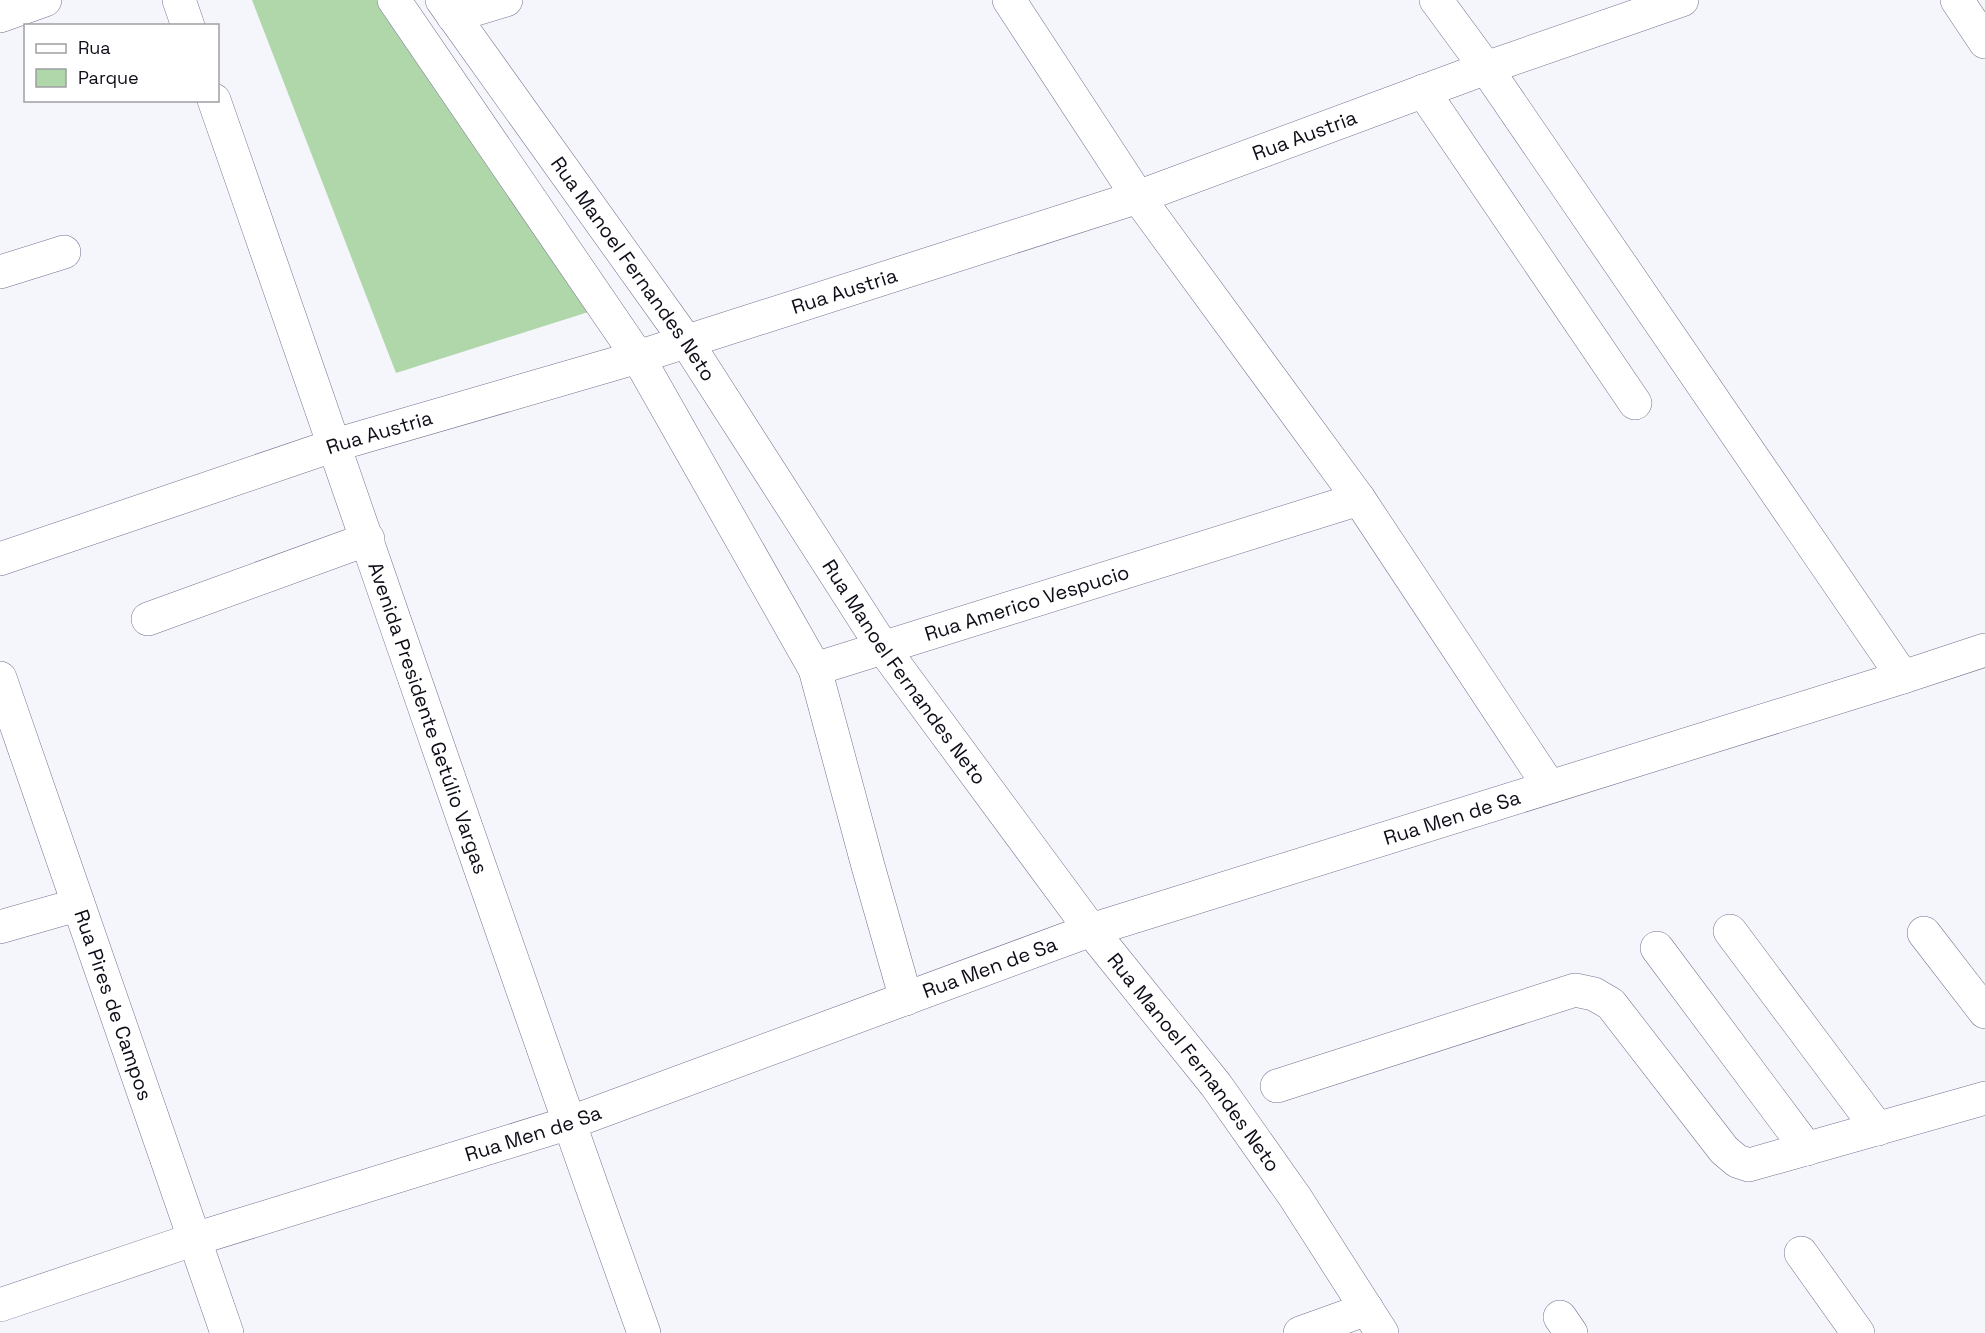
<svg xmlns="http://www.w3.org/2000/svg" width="1985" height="1333" font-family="'Space Grotesk',sans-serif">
  <rect width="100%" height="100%" fill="#f5f5fc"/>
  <!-- green -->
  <polygon fill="#b0d7aa" points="252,0 391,0 601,308 396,373"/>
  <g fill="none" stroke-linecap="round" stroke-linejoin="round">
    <!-- minor casing -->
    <g stroke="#757191" stroke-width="34">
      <g id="minor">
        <polyline points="179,0 188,26"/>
        <polyline points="394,0 638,357 815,669 868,866 906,999"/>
        <path id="s1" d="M442 0 686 341 883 648 1091 930 1216 1085 1295 1197 1382 1333"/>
        <polyline points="1009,0 1138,197 1359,499 1549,786"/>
        <polyline points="1436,0 1486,68 1903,677"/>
        <polyline points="1957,0 1985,42"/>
        <polyline points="0,16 45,0"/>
        <polyline points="453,16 506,0"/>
        <polyline points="1423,91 1635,403"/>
        <path id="s2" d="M214 100C358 511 497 924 644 1333"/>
        <polyline points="0,272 64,252"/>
        <path id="s3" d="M0 559 335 445 638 357 1138 197 1486 68 1682 0"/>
        <polyline points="148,619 368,539"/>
        <path id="s4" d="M815 669 1359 499"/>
        <path id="s5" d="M0 678 227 1333"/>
        <polyline points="0,927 77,905"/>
        <polyline points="1730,931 1878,1129"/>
        <polyline points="1924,933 1985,1012"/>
        <polyline points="1657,948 1807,1149"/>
        <polyline points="1277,1086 1575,990 1594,994 1611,1004 1724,1150 1737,1161 1749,1165 1985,1098"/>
        <polyline points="1801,1253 1858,1333"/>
        <path id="s6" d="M0 1305 195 1239 569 1123 1091 930 1903 677 1985 650"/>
        <polyline points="1560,1317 1571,1333"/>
        <polyline points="1300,1333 1367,1309"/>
      </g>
    </g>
    <!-- minor -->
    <use href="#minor" stroke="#fff" stroke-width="33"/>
  </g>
  <g text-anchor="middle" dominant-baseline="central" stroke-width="4.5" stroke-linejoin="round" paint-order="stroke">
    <!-- street labels -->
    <g font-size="20" fill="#0e0d18" stroke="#fff">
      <text stroke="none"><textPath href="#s3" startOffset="1372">Rua Austria</textPath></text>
      <text stroke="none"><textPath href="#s1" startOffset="330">Rua Manoel Fernandes Neto</textPath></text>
      <text stroke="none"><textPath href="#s3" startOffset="886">Rua Austria</textPath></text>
      <text stroke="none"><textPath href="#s3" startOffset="400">Rua Austria</textPath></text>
      <text stroke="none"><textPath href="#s4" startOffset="222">Rua Americo Vespucio</textPath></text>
      <text stroke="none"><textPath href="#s1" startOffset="816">Rua Manoel Fernandes Neto</textPath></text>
      <text stroke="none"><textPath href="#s2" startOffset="654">Avenida Presidente Getúlio Vargas</textPath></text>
      <text stroke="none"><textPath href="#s6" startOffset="1532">Rua Men de Sa</textPath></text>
      <text stroke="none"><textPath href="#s6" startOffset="1046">Rua Men de Sa</textPath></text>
      <text stroke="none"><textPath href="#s5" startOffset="346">Rua Pires de Campos</textPath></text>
      <text stroke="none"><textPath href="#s1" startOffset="1302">Rua Manoel Fernandes Neto</textPath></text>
      <text stroke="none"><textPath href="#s6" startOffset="560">Rua Men de Sa</textPath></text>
    </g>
  </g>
  <!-- legend -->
  <rect x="24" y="24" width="195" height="78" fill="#ffffff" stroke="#9f9ea3" stroke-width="1.5"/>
  <rect x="36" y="44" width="30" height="9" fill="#ffffff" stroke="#9f9ea3" stroke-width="1.5"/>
  <text x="78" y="54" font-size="18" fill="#0e0d18">Rua</text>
  <rect x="36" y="69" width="30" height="18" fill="#b0d7aa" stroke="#9f9ea3" stroke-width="1.5"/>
  <text x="78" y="84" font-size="18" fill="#0e0d18">Parque</text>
</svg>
